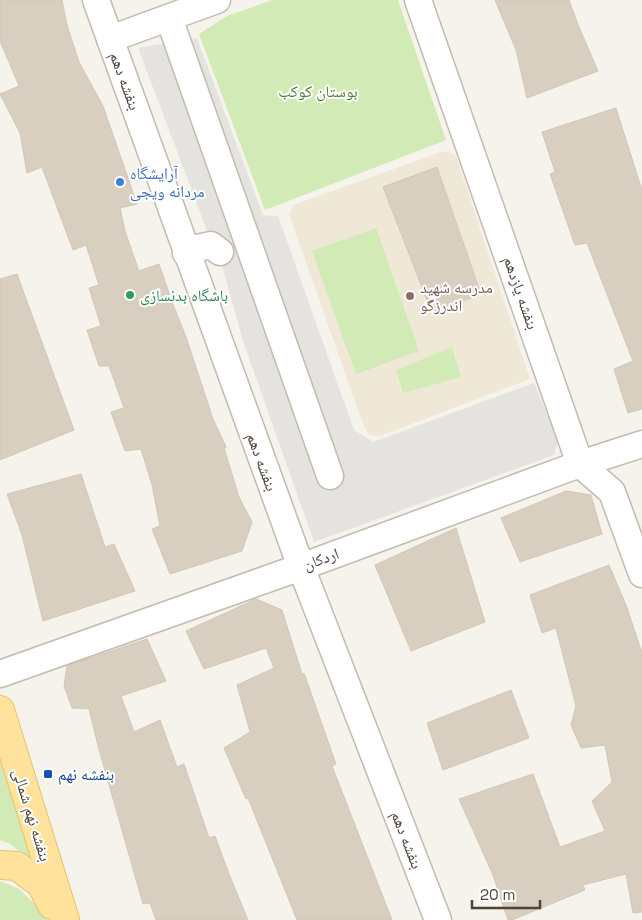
<svg xmlns="http://www.w3.org/2000/svg" width="642" height="920" font-family="'Space Grotesk','Noto Naskh Arabic',sans-serif">
  <rect width="100%" height="100%" fill="#f6f3ec"/>
  <!-- education -->
  <polygon fill="#efe8d6" points="441,152 449,152 456,156 530,379 380,436 369,435 363,424 289,214 293,205"/>
  <!-- green -->
  <g fill="#d2eab5">
    <polygon points="272,0 398,0 446,140 265,210 199,34 227,16"/>
    <polygon points="376,228 419,351 356,374 312,251"/>
    <polygon points="452,347 461,377 403,393 396,370"/>
    <polygon points="0,761 34,863 10,844 0,840"/>
    <polygon points="0,881 19,889 46,915 47,920 0,920"/>
  </g>
  <!-- parking -->
  <polygon fill="#e5e3e0" points="197,38 263,215 278,216 354,430 373,442 534,383 558,441 554,455 314,542 243,341 223,269 220,252 211,241 138,48"/>
  <!-- building -->
  <g fill="#d8cfc1" stroke="#d3c7b4">
    <polygon points="0,0 62,0 67,25 79,62 103,106 137,204 120,208 125,231 139,271 159,264 172,302 186,337 213,419 226,447 224,448 239,497 252,522 242,551 170,574 152,529 160,526 152,485 141,449 125,451 111,412 124,408 109,366 99,366 87,330 101,326 89,288 99,285 86,245 73,250 42,167 27,173 20,133 0,94 19,86 0,41"/>
    <polygon points="495,0 569,0 579,27 598,71 527,98 516,50"/>
    <polygon points="616,108 642,190 642,409 628,413 614,369 633,361 587,243 575,245 550,174 555,172 542,132"/>
    <polygon points="437,167 481,294 432,313 383,187"/>
    <polygon points="17,274 74,430 0,460 0,279"/>
    <polygon points="81,474 105,547 114,544 135,591 43,621 22,535 7,494"/>
    <polygon points="566,491 591,495 602,534 520,562 501,518"/>
    <polygon points="456,528 485,622 411,651 375,565"/>
    <polygon points="609,565 626,605 642,653 642,912 633,913 626,874 583,885 585,890 512,920 508,920 493,875 459,799 533,774 560,847 605,831 592,801 612,782 605,745 581,748 571,725 576,706 556,628 542,633 530,595"/>
    <polygon points="256,599 282,610 302,674 304,673 336,764 332,766 392,920 297,920 248,798 246,799 224,748 250,732 237,685 274,668 266,648 204,669 186,631"/>
    <polygon points="147,639 166,681 121,696 134,732 160,720 177,767 184,764 209,838 215,836 229,874 248,920 156,920 150,903 143,904 98,746 89,709 72,708 64,686 67,666"/>
    <polygon points="511,690 529,738 443,770 427,723"/>
  </g>
  <g fill="none" stroke-linecap="round" stroke-linejoin="round">
    <!-- minor casing -->
    <g stroke="#c2bbae" stroke-width="29">
      <g id="minor">
        <polyline points="96,0 301,567 438,920"/>
        <polyline points="418,0 580,464 612,492 642,574"/>
        <polyline points="169,18 330,476"/>
        <polyline points="110,39 217,0"/>
        <polyline points="186,253 197,248 211,245 220,252"/>
        <polyline points="0,674 301,567 580,464 642,444"/>
      </g>
    </g>
    <!-- major casing -->
    <g stroke="#e6c16a" stroke-width="30">
      <g id="major">
        <polyline points="0,710 65,920"/>
        <polyline points="0,865 17,866 41,884 52,905"/>
      </g>
    </g>
    <!-- minor -->
    <use href="#minor" stroke="#fff" stroke-width="26"/>
    <!-- major -->
    <use href="#major" stroke="#ffe39c" stroke-width="28"/>
  </g>
  <!-- markers -->
  <circle fill="#3f7fe0" stroke="#fff" stroke-width="2" cx="120" cy="182" r="5"/>
  <circle fill="#2e9e5b" stroke="#fff" stroke-width="2" cx="130" cy="295" r="5"/>
  <circle fill="#8d6e63" stroke="#fff" stroke-width="2" cx="410" cy="296" r="5"/>
  <rect fill="#1a4fb4" stroke="#fff" stroke-width="2" x="43" y="769" width="10" height="10" rx="2.5"/>
  <g text-anchor="middle" dominant-baseline="central" stroke-width="4" stroke-linejoin="round" paint-order="stroke">
    <!-- street labels -->
    <g font-size="16" fill="#4b4439" stroke="#fff">
      <text transform="translate(125 81) rotate(70)">بنفشه دهم</text>
      <text transform="translate(521 293) rotate(71)">بنفشه یازدهم</text>
      <text transform="translate(262 462) rotate(70)">بنفشه دهم</text>
      <text transform="translate(321 559) rotate(-20)">اردکان</text>
      <text transform="translate(32 815) rotate(73)">بنفشه نهم شمالی</text>
      <text transform="translate(407 840) rotate(69)">بنفشه دهم</text>
    </g>
    <!-- park labels -->
    <g font-size="16" fill="#4a7f2a" stroke="#fff">
      <text x="318" y="91">بوستان کوکب</text>
    </g>
    <!-- shop labels -->
    <g font-size="16" fill="#366cbe" stroke="#fff" text-anchor="start">
      <text x="130" y="173">آرایشگاه<tspan x="130" dy="18">مردانه ویجی</tspan></text>
    </g>
    <!-- education labels -->
    <g font-size="16" fill="#785e54" stroke="#fff" text-anchor="start">
      <text x="420" y="287">مدرسه شهید<tspan x="420" dy="18">اندرزگو</tspan></text>
    </g>
    <!-- leisure labels -->
    <g font-size="16" fill="#27864d" stroke="#fff" text-anchor="start">
      <text x="140" y="295">باشگاه بدنسازی</text>
    </g>
    <!-- transit labels -->
    <g font-size="16" fill="#164399" stroke="#fff" text-anchor="start">
      <text x="58" y="774">بنفشه نهم</text>
    </g>
  </g>
  <!-- scale -->
  <path d="M472 900v8h68v-8" fill="none" stroke="#4b4439" stroke-width="2.5"/>
  <text x="480" y="900" font-size="15" fill="#4b4439" stroke="#ffffff" stroke-width="4" paint-order="stroke">20 m</text>
</svg>
